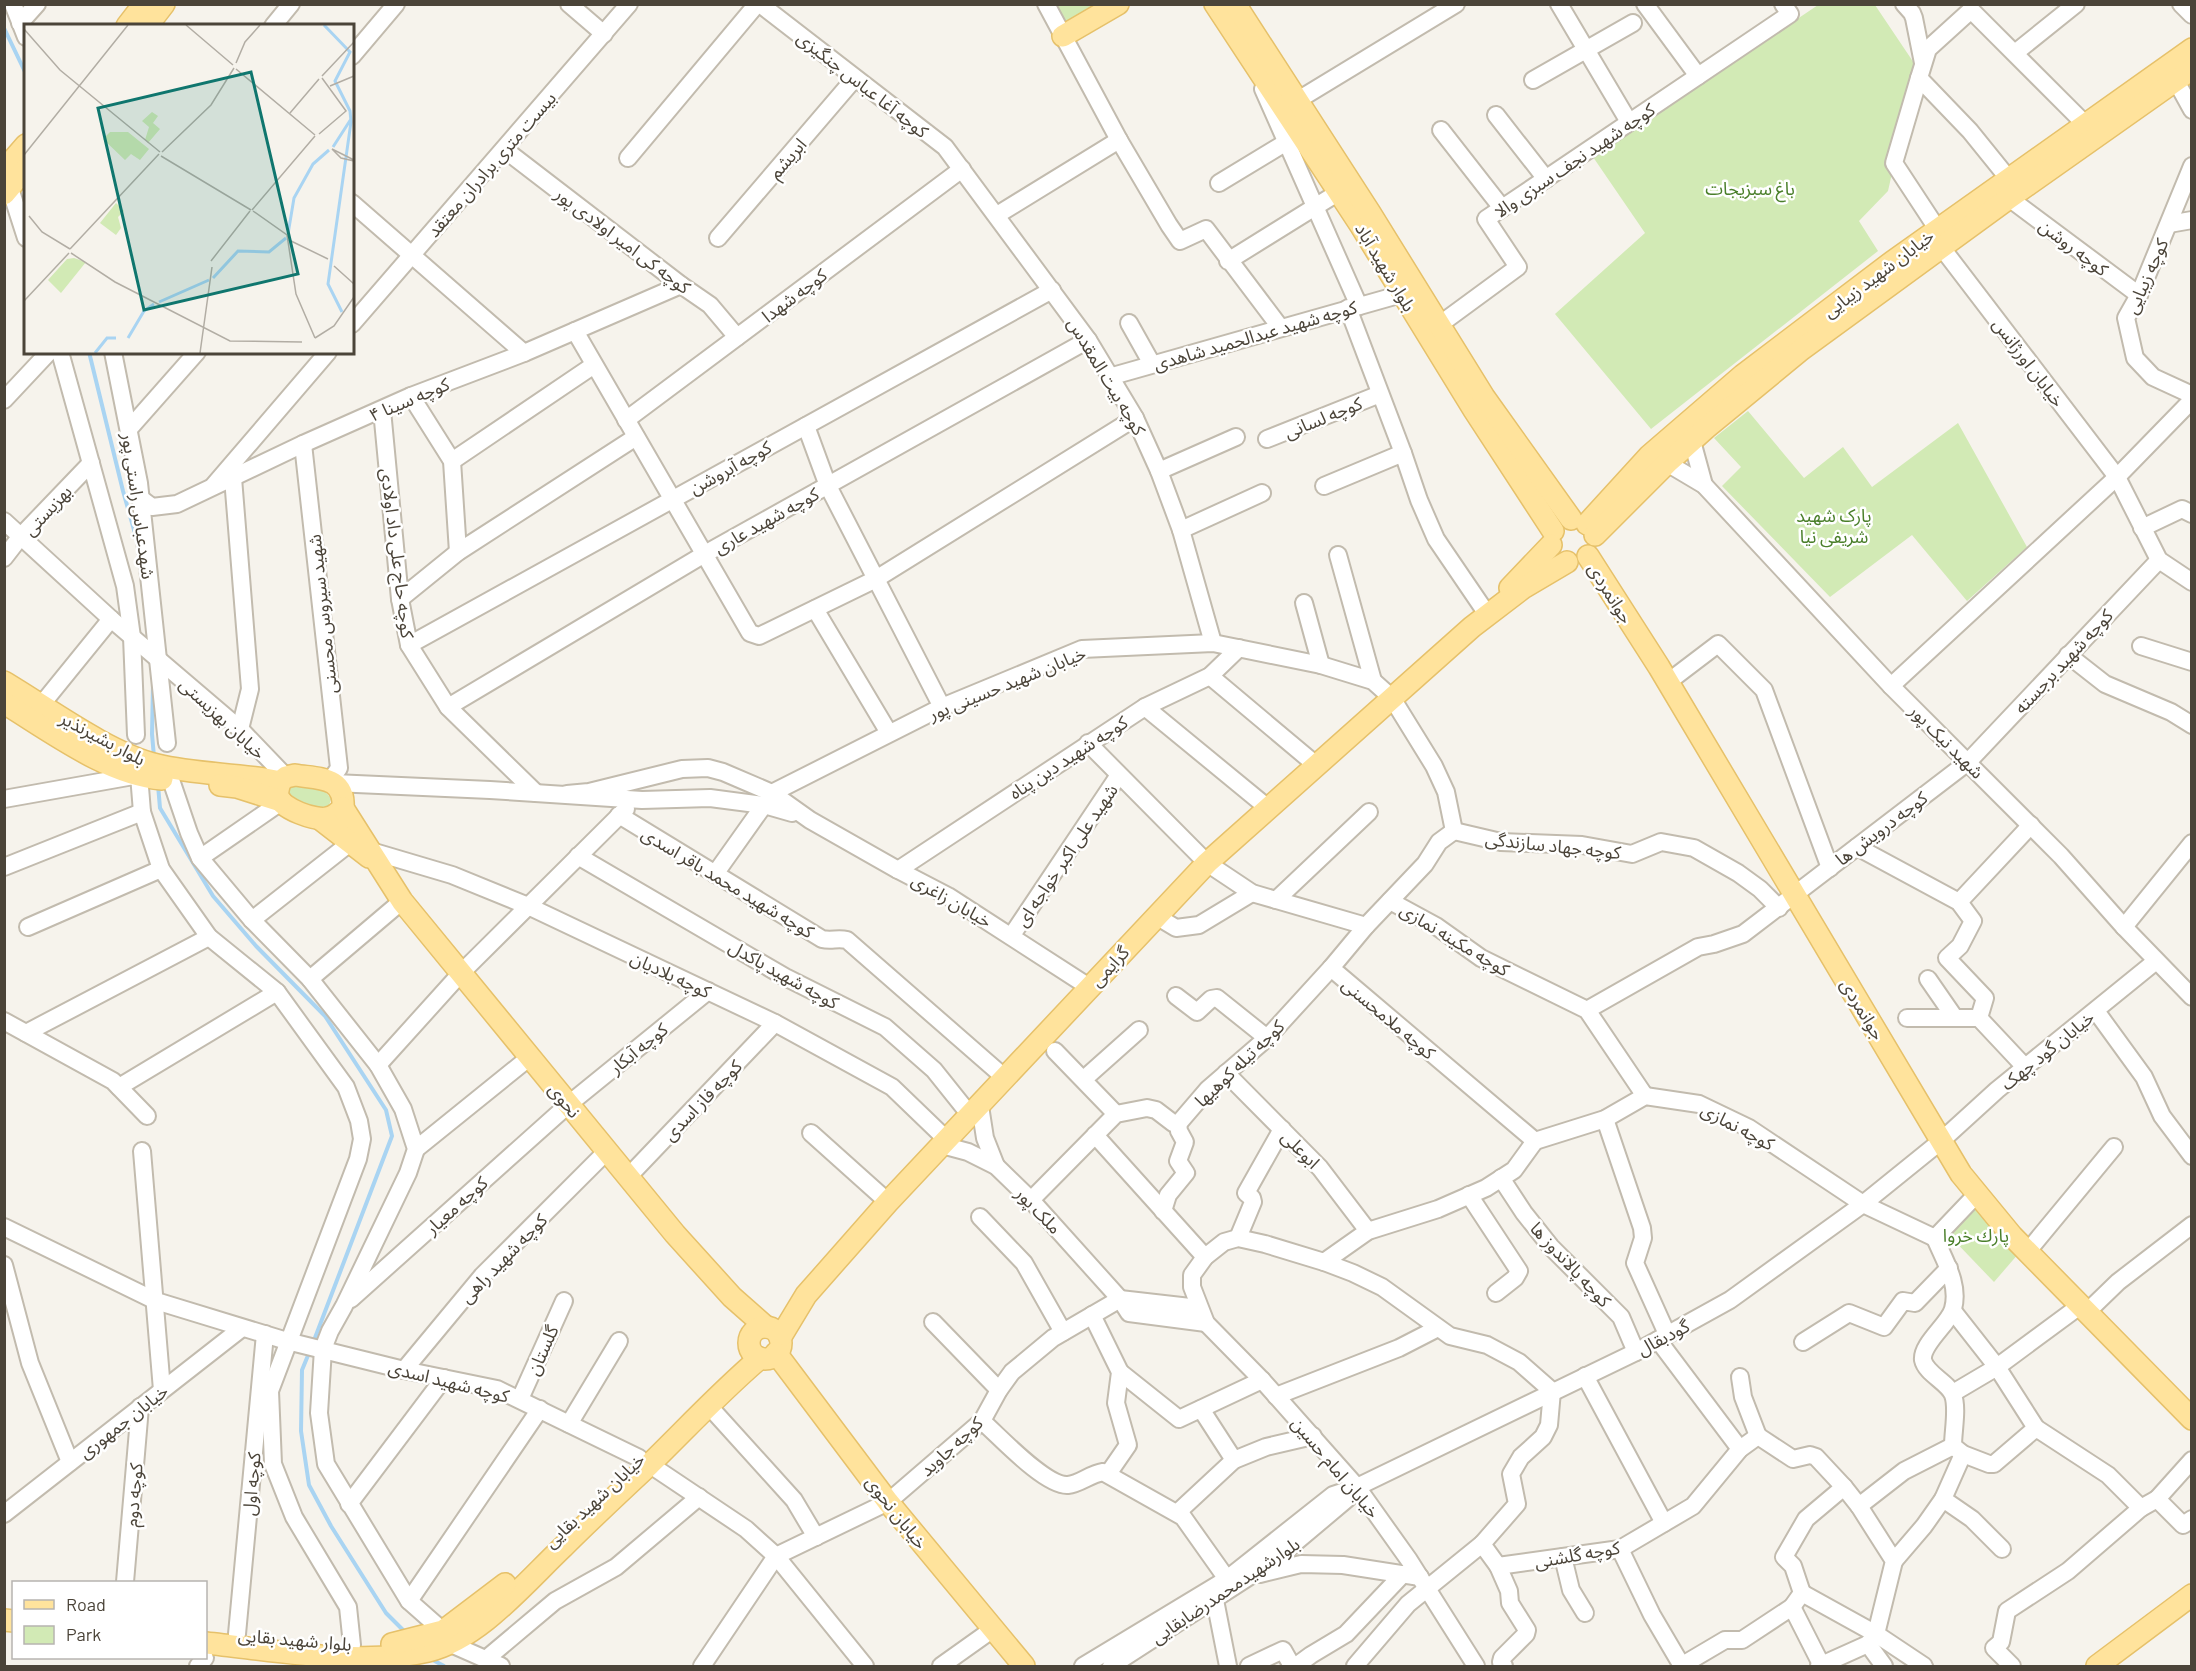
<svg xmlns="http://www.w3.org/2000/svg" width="2196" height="1671" font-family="Barlow,'Noto Sans Arabic',sans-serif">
  <rect width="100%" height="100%" fill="#f6f3ec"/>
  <!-- green -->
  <g fill="#d2eab5">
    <polygon points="1054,5 1099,5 1066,24"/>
    <polygon points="1818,5 1875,5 1916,66 1888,191 1859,221 1878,251 1651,429 1555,314 1645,233 1593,157"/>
    <polygon points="1748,411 1804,478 1843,447 1872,487 1958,423 2027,547 1967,601 1912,535 1830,597 1722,486 1741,467 1714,438"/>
    <path d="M292 786C307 786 323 784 331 799L328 809 288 803 285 792Z"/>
    <polygon points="1976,1203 2019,1253 1994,1282 1947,1233"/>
  </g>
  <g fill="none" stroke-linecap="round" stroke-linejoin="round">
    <!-- stream -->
    <g stroke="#a9d4f2" stroke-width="4">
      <polyline points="4,28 26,74"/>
      <polyline points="89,352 123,491 138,544"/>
      <polyline points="153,684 152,734 154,757"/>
      <polyline points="158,785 160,808 213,896 256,946 325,1016 386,1110 392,1136 313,1343"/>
      <polyline points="309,1353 302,1370 301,1431 309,1485 331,1526 386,1613 405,1632"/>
      <polyline points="431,1659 444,1666"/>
    </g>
    <!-- minor casing -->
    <g stroke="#c2bbae" stroke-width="20">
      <g id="minor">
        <polyline points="13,4 26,37"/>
        <polyline points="569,4 604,34"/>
        <polyline points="760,4 945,147 1088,340 1135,418 1159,471 1181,530 1213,643"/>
        <polyline points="1046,4 1119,140 1169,225 1180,241 1206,229 1280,327"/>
        <polyline points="1559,4 1629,122"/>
        <polyline points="1645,4 1698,76"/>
        <polyline points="1904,4 1912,13 1914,18 1923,63"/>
        <polyline points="2181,4 2192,15"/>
        <polyline points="20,23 37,4"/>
        <polyline points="273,26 291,4"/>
        <polyline points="2015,53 2076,4"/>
        <polyline points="352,56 396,4"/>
        <polyline points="1919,78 1894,163 1938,230"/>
        <polyline points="1533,80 1633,23"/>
        <polyline points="2176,81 2192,110"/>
        <polyline points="1263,89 1359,306"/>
        <polyline points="1298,100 1456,4"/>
        <polyline points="1496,115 1546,179"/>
        <polyline points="1441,130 1502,208"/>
        <polyline points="504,149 681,285 710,305 737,337"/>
        <polyline points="628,158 757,4"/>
        <polyline points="2192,166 2139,295 2126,318 2135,358 2153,377 2192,395"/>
        <polyline points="2008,178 1970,131 1919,78 1928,49 1971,10 2086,125"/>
        <polyline points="7,179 26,238"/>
        <polyline points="1219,183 1285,143"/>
        <polyline points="2009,198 2139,295"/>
        <polyline points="352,203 524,353"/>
        <polyline points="997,215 1119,140"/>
        <polyline points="2169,224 2192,220"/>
        <polyline points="718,238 855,78"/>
        <polyline points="1942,248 2117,477 2159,560 2192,582"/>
        <polyline points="1228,261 1339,192"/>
        <polyline points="1348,308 1403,453 1419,500 1436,539 1485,611"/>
        <polyline points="1129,323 1152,364"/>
        <polyline points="352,324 629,4"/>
        <polyline points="1439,325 1518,267 1486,219 1790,14 1783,4"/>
        <polyline points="575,331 750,633 759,636 876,579 1135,418"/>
        <polyline points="60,352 125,586 132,637 136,735"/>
        <polyline points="113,352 139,483 167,743"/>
        <polyline points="1109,377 1402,294"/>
        <polyline points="411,396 452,461 458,552"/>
        <polyline points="4,400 49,352"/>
        <polyline points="382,410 400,599 409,645 448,707 536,793"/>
        <polyline points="626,420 962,169"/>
        <polyline points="806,426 828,486 942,707"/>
        <polyline points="129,429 197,352"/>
        <polyline points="1267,439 1380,394"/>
        <polyline points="1692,441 1704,485"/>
        <polyline points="303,444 339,768 330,781"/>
        <polyline points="452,461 594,365"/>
        <polyline points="1667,463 1704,485 1891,686 2061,856 2124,927 2192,997"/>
        <polyline points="1159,471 1236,437"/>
        <polyline points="233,478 250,689 240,729"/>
        <polyline points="214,485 328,352"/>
        <polyline points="1324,486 1403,453"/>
        <polyline points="140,498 152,507 177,504 303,444 411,396 524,353 681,285"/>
        <polyline points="4,521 111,619 240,729 286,777"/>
        <polyline points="2142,528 2182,509 2192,514"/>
        <polyline points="1181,530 1262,493"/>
        <polyline points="1338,555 1373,681"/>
        <polyline points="4,558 21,536 91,463"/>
        <polyline points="400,599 458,552 636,437"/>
        <polyline points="1304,603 1321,665"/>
        <polyline points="815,609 889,733"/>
        <polyline points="409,645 1052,290"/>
        <polyline points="2141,646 2192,662"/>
        <polyline points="2068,655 2105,684 2171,712 2192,725"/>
        <polyline points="1210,676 1316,765"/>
        <polyline points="1668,682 1718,644 1764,690 1830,868"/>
        <polyline points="1891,686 2117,477 2192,400"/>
        <polyline points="42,704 111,619"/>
        <polyline points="448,707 703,555 1088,340"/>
        <polyline points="1145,707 1268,808"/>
        <polyline points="1088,743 1207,863 1252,893 1366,926"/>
        <polyline points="171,780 189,833 200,858 252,920 310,979 378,1065 403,1109 416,1149 408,1173 344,1306 330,1331 323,1349 319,1413 326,1464 409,1601 443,1631 451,1644 501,1666"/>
        <polyline points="334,783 490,790 642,800 710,798 764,805 792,813"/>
        <polyline points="772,793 942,707 1082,649 1213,643 1321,665 1373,681 1392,698 1434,766 1446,792 1454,831"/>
        <polyline points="567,794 589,792 682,769 708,768 723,772 772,793 810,820 898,870 948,896 1089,987"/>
        <polyline points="4,799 139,775 142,812 161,869 209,937 277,992 346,1087 359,1121 362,1139 358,1159 270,1391 273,1464 294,1517 348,1607 352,1645 345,1657"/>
        <path d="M619 815 822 939C831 941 838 938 847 940L1004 1077"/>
        <polyline points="1454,831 1439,842 1425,864 1366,926 1331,968 1535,1141"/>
        <polyline points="1454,831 1501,842 1582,845 1632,854 1661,842 1694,848 1738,873 1760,889 1779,908"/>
        <polyline points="1857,847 1959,902 1973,921 1960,946 1947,958 1985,998 1979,1018 2025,1067"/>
        <polyline points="371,851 452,875 528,906 775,1023 892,1087 946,1139"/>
        <polyline points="578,856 785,977 885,1027 934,1070 970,1115"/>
        <polyline points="200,858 281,802"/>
        <polyline points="4,867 142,812"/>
        <polyline points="898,870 1145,707 1210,676 1239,648"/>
        <polyline points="715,874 764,805"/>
        <polyline points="1276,900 1369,812"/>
        <polyline points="1390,901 1436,926 1481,958 1587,1010 1645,1096"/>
        <polyline points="1959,902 2031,825"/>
        <polyline points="1156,916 1176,928 1199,925 1252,893"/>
        <polyline points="252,920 350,843"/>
        <polyline points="28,927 161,869"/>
        <polyline points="2124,927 2192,843"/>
        <polyline points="1012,935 1119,775"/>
        <polyline points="310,979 402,901"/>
        <polyline points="1928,979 1955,1018"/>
        <polyline points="1176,996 1197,1012 1211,999 1217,998 1267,1038"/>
        <polyline points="1587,1010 1698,947 1714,944 1743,934 1968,762 2159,560"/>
        <polyline points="2096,1011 2144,1077 2162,1116 2192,1156"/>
        <polyline points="1907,1018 1979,1018"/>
        <polyline points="4,1021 113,1081 147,1116"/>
        <polyline points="26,1033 209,937"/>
        <polyline points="1055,1051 1116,1114"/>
        <polyline points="378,1065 461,973 626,809"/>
        <polyline points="1226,1073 1320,1168 1368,1231"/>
        <polyline points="1084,1079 1139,1030"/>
        <polyline points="119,1087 277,992"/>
        <polyline points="980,1106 985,1138 996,1166"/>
        <polyline points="1605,1119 1642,1228 1643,1238 1635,1263 1667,1334"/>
        <polyline points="811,1133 888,1202"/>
        <polyline points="1095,1135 1205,1257"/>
        <polyline points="1535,1141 1605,1119 1645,1096 1699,1104 1749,1128 1863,1204 1935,1238"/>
        <polyline points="416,1149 530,1057"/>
        <polyline points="142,1151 162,1390"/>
        <polyline points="628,1177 775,1023"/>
        <polyline points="1501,1178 1524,1213 1551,1247 1621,1317 1636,1352"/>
        <path d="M1977 1194 1935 1238C1944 1260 1960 1284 1953 1309 1949 1324 1921 1344 1923 1360 1926 1374 1948 1382 1953 1395 1958 1408 1953 1431 1953 1446L1963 1454 1989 1464H1994L2036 1428 2108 1475 2141 1508 2157 1499 2183 1525 2192 1519"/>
        <polyline points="1469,1195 1519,1271 1515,1278 1496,1293"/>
        <polyline points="1031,1200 1116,1114 1147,1108 1156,1110 1173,1123 1178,1124 1208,1089 1267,1038 1331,968"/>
        <polyline points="1163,1211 1168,1195 1186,1173 1178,1161 1185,1142 1179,1131 1178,1124"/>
        <polyline points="980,1217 1024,1263 1063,1332"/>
        <polyline points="4,1227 156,1301 287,1341 404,1370 497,1389 639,1458"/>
        <polyline points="1238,1238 1253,1202 1252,1198 1246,1193 1282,1129"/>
        <polyline points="2028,1251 2114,1147"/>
        <polyline points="1324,1262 1353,1273 1382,1287 1450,1336 1487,1345 1519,1362 1552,1391 1549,1425 1543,1437 1521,1457 1511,1474 1517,1504 1482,1544"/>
        <polyline points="4,1265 30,1363 70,1462"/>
        <polyline points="351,1299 569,1104 708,991"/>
        <polyline points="1199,1308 1120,1299 1129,1313 1206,1323"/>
        <polyline points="1953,1311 1997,1367 2081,1305"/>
        <polyline points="2087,1312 2118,1282 2192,1225"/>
        <polyline points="1092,1315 1120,1372 1116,1403 1128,1445 1108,1474"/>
        <polyline points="933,1322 999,1390"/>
        <polyline points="1658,1340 1740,1449"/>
        <polyline points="1803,1342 1849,1313 1884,1327 1903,1301 1915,1303 1949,1268"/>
        <polyline points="404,1370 482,1276 607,1151"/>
        <polyline points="1120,1372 1179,1419 1262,1380"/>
        <polyline points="1585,1376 1664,1523"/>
        <polyline points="1740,1377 1743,1397 1758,1436"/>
        <polyline points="1953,1393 1997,1367 2036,1428"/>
        <polyline points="1276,1396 1399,1348 1438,1328"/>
        <polyline points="520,1399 564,1301"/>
        <polyline points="708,1405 794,1500 816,1537"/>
        <polyline points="1201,1409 1234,1460"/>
        <path d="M982 1421C999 1436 1046 1487 1068 1485 1080 1484 1090 1474 1103 1472L1183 1517 1227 1579"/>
        <polyline points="569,1424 619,1341"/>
        <polyline points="649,1464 746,1529 776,1556 865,1666"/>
        <polyline points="1943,1499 1972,1519 2002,1549"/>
        <polyline points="2157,1499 2192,1460"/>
        <polyline points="349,1504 444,1378"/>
        <polyline points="1859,1506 1894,1561 1876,1634 1868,1644 1884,1666"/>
        <polyline points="1177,1513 1234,1460 1266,1447 1313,1436"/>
        <polyline points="4,1514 242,1328"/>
        <polyline points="1620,1549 1652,1615 1682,1666"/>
        <polyline points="1563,1557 1571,1590 1585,1613"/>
        <polyline points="1894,1561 1924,1526 1943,1499 1963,1454"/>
        <polyline points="1498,1566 1509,1591 1510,1603 1527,1630 1526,1634 1502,1658 1501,1662 1504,1666"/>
        <polyline points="1260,1574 1301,1564 1343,1565 1420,1577"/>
        <polyline points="125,1582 140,1407"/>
        <polyline points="1802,1593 1876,1634 1924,1666"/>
        <polyline points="1215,1600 1228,1666"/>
        <polyline points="409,1601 540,1409"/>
        <polyline points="1792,1607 1802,1593 1793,1566 1784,1557 1806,1519 1844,1487"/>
        <polyline points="237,1634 265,1334"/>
        <polyline points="486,1659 555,1601 616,1567 699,1497"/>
        <polyline points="198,1666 205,1658"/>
        <polyline points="702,1666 776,1556 888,1502 982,1421 999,1390 1012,1372 1053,1338 1120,1299 1031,1200 996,1166 968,1152 942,1145"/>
        <polyline points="941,1666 993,1629"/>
        <polyline points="1083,1666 1227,1579 1333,1495 1357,1487 1636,1352 1730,1300 1863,1204 1941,1141 1997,1090 2156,961"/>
        <polyline points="1111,1666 1250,1576 1284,1552 1347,1499 1355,1490"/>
        <polyline points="1249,1666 1283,1650 1292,1666"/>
        <polyline points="1296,1666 1311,1655 1346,1634 1403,1574"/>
        <polyline points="1355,1666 1408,1604 1482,1544 1498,1566 1620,1549 1693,1506 1740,1449 1758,1436 1793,1459 1810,1455 1816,1457 1844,1487 1859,1506 1904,1471 1953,1446"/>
        <polyline points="1476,1666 1409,1560 1357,1487 1262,1380 1206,1323 1192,1287 1192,1275 1205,1257 1224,1242 1238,1238 1265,1244 1324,1262 1368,1231 1438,1209 1486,1188 1514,1170 1535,1141"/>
        <polyline points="1681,1666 1725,1640 1742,1640 1792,1607 1821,1664"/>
        <polyline points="1819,1666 1868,1644"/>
        <polyline points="2012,1666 1994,1648 2001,1642 2007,1611 2068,1571 2141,1508"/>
      </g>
    </g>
    <!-- major casing -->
    <g stroke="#e6c16a" stroke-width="24">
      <g id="major">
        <polyline points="1215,4 1361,226 1474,410 1553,531"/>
        <polyline points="1235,4 1370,213 1484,397 1571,519"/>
        <polyline points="127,26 144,4"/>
        <polyline points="147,26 164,4"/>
        <polyline points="1063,36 1118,4"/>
        <polyline points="4,170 26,145"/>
        <polyline points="4,194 26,168"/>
        <polyline points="1587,524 1649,456 1743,375 1892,262 2192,49"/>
        <polyline points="1595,535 1667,463 1706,428 1802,349 2009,198 2192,69"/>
        <polyline points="1588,556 1659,667 1961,1174 2012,1236 2192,1419"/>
        <polyline points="1510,588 1551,545"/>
        <path d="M4 682C48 708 108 753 157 765 197 775 239 773 280 782"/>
        <path d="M4 703C50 731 108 775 162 779"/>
        <path d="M295 775C319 779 345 776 343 808 338 813 334 817 327 818 316 821 281 809 278 796 277 792 279 786 280 782L286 777Z"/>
        <polyline points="220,785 237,787 281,801"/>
        <polyline points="343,808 402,901 675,1234 732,1297 766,1327"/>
        <polyline points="320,819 369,857"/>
        <circle cx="765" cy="1343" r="16"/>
        <polyline points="780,1338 806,1295 888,1202 1207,863 1472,627 1523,588 1567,562"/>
        <polyline points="776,1353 888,1502 1024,1666"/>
        <polyline points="4,1620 14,1621"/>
        <path d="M206 1643C273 1650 362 1667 428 1651 479 1639 525 1583 563 1547 591 1519 620 1492 649 1465 686 1429 721 1391 760 1358"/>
        <polyline points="392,1644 443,1631 505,1584"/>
        <polyline points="2097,1666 2192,1595"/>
      </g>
    </g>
    <!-- minor -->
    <use href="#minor" stroke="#fff" stroke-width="16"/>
    <!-- major -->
    <use href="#major" stroke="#ffe39c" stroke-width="21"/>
  </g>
  <g text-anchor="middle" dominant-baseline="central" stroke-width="5" stroke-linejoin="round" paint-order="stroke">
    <!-- street labels -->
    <g font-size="18" fill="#4b4439" stroke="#fff">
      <text transform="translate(863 84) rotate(38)">کوچه آغا عباس چنگیزی</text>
      <text transform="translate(787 158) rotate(-49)">ابریشم</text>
      <text transform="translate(1574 160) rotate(-34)">کوچه شهید نجف سبزی والا</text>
      <text transform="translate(491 164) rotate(-49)">بیست متری برادران معتقد</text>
      <text transform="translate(623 240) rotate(37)">کوچه کی امیر اولادی پور</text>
      <text transform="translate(2074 247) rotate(37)">کوچه روشن</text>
      <text transform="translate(1386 267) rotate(59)">بلوار شهید آباد</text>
      <text transform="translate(1878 273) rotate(-37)">خیابان شهید زیبایی</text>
      <text transform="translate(2146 276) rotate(-66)">کوچه زیبایی</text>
      <text transform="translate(794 295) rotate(-37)">کوچه شهدا</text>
      <text transform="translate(1255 335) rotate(-16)">کوچه شهید عبدالحمید شاهدی</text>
      <text transform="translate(2029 362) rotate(53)">خیابان اورژانس</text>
      <text transform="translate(1107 376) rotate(59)">کوچه بیت المقدس</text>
      <text transform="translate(409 399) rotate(-23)">کوچه سینا ۴</text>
      <text transform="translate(1323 417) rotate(-22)">کوچه لسانی</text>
      <text transform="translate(730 467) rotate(-29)">کوچه آبروشن</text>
      <text transform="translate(139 506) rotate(82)">شهدعباس راستی پور</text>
      <text transform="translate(47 510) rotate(-47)">بهزیستی</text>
      <text transform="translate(766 520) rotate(-29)">کوچه شهید عاری</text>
      <text transform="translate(398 553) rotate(83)">کوچه حاج علی داد اولادی</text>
      <text transform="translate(1611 593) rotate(58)">جوانمردی</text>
      <text transform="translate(322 614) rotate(-96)">شهید سیروس محسنی</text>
      <text transform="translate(2063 661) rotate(-47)">کوچه شهید برجسته</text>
      <text transform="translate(1007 683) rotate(-22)">خیابان شهید حسینی پور</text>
      <text transform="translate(223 718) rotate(43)">خیابان بهزیستی</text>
      <text transform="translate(103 738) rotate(28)">بلوار بشیرنذیر</text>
      <text transform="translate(1947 741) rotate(45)">شهید نیک پور</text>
      <text transform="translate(1068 757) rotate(-33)">کوچه شهید دین پناه</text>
      <text transform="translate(1881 828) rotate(-37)">کوچه درویش ها</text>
      <text transform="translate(1553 845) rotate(6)">کوچه جهاد سازندگی</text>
      <text transform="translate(1066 855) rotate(-56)">شهید علی اکبر خواجه ای</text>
      <text transform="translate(728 882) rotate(31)">کوچه شهید محمد باقر اسدی</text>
      <text transform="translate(952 900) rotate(30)">خیابان زاغری</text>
      <text transform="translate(1455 939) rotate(31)">کوچه مکینه نمازی</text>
      <text transform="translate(1109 966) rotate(-47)">گرایمی</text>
      <text transform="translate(671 974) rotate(25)">کوچه بلادیان</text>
      <text transform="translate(784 974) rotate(29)">کوچه شهید پاکدل</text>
      <text transform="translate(1863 1009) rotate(59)">جوانمردی</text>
      <text transform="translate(1389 1018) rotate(40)">کوچه ملامحسنی</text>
      <text transform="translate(638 1048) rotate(-39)">کوچه آبکار</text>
      <text transform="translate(2047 1050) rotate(-39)">خیابان گود چهک</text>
      <text transform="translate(1239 1063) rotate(-44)">کوچه تیله کوهیها</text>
      <text transform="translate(565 1100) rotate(51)">نحوی</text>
      <text transform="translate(702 1100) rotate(-46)">کوچه فاز اسدی</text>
      <text transform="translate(1738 1126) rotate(28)">کوچه نمازی</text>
      <text transform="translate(1301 1149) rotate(45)">ابوعلی</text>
      <text transform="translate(456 1205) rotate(-42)">کوچه معیار</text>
      <text transform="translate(1039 1210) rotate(46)">ملک پور</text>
      <text transform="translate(503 1258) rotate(-46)">کوچه شهید راهی</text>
      <text transform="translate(1571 1264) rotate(47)">کوچه پالاندوز ها</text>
      <text transform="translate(1663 1337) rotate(-28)">گودبقال</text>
      <text transform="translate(542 1350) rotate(-66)">گلستان</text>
      <text transform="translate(449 1381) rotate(14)">کوچه شهید اسدی</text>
      <text transform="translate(123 1421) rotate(-38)">خیابان جمهوری</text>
      <text transform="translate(951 1446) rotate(-43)">کوچه جاوید</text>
      <text transform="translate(1336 1467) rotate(50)">خیابان امام حسین</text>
      <text transform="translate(251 1484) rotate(-85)">کوچه اول</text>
      <text transform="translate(133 1495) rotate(-85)">کوچه دوم</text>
      <text transform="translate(594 1500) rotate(-43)">خیابان شهید بقایی</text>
      <text transform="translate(897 1512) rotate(52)">خیابان نحوی</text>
      <text transform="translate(1577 1554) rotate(-10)">کوچه گلشنی</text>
      <text transform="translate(1225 1590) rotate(-34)">بلوارشهیدمحمدرضابقایی</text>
      <text transform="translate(295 1639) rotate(5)">بلوار شهید بقایی</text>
    </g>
    <!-- park labels -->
    <g font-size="18" fill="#4a7f2a" stroke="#fff">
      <text x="1750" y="188">باغ سبزیجات</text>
      <text x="1834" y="515">پارک شهید<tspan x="1834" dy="21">شریفی نیا</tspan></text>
      <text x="1976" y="1235">پارك خروا</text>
    </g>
  </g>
  <!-- overview -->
  <g transform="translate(24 24)">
    <rect width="330" height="330" fill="#f6f3ec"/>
    <path d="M128 88 134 92 129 99 136 105 124 119 121 116 125 103 118 97ZM86 108H104L125 125 116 136 107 130 101 136 79 115ZM92 179 100 187 94 193 97 204 92 211 76 199ZM50 234 62 238 37 269 24 256 43 235Z" fill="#d2eab5"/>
    <path fill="none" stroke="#a9d4f2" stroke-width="3" d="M300 1 326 28 311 57 326 87 327 98 304 260 318 288M309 123 327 95M264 210 270 174 289 140 305 126M189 254 214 227 245 228 262 214M135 278 185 256M104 314 120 287 130 280M71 329 83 314H92"/>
    <path fill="none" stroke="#b2ada4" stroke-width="1.5" d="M162 1 209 41M0 5 36 46 136 128M212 39 221 18 236 1M212 45 291 111M298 52 330 18M306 62 330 52M266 89 295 55M295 110 322 87 298 54M138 128 187 81 210 44M0 131 104 1M137 132 227 186M330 136 308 125 317 134 330 137M228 186 291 112M229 187 263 211 272 270 291 314M5 192 18 208 46 225M265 216 304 235M46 225 135 130M47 229 91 258 206 317 278 318M187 237 226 187M310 242 330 260M0 277 45 229M291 314 310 302 330 273M176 329 188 243"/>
    <path fill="#0f766e" fill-opacity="0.15" stroke="#0f766e" stroke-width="3" d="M227 48 274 250 120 286 74 84Z"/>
    <rect width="330" height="330" fill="none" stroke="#4b4439" stroke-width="3"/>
  </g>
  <!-- border -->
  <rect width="2196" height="1671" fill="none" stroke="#4b4439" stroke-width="12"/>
  <!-- legend -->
  <rect x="12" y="1581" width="195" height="78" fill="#ffffff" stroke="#b7b4b0" stroke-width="1.5"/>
  <rect x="24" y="1600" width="30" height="9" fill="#ffe39c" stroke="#b7b4b0" stroke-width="1.5"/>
  <text x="66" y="1611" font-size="18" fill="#4b4439">Road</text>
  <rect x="24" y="1626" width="30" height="18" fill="#d2eab5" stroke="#b7b4b0" stroke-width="1.5"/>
  <text x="66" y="1641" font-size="18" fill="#4b4439">Park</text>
</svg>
